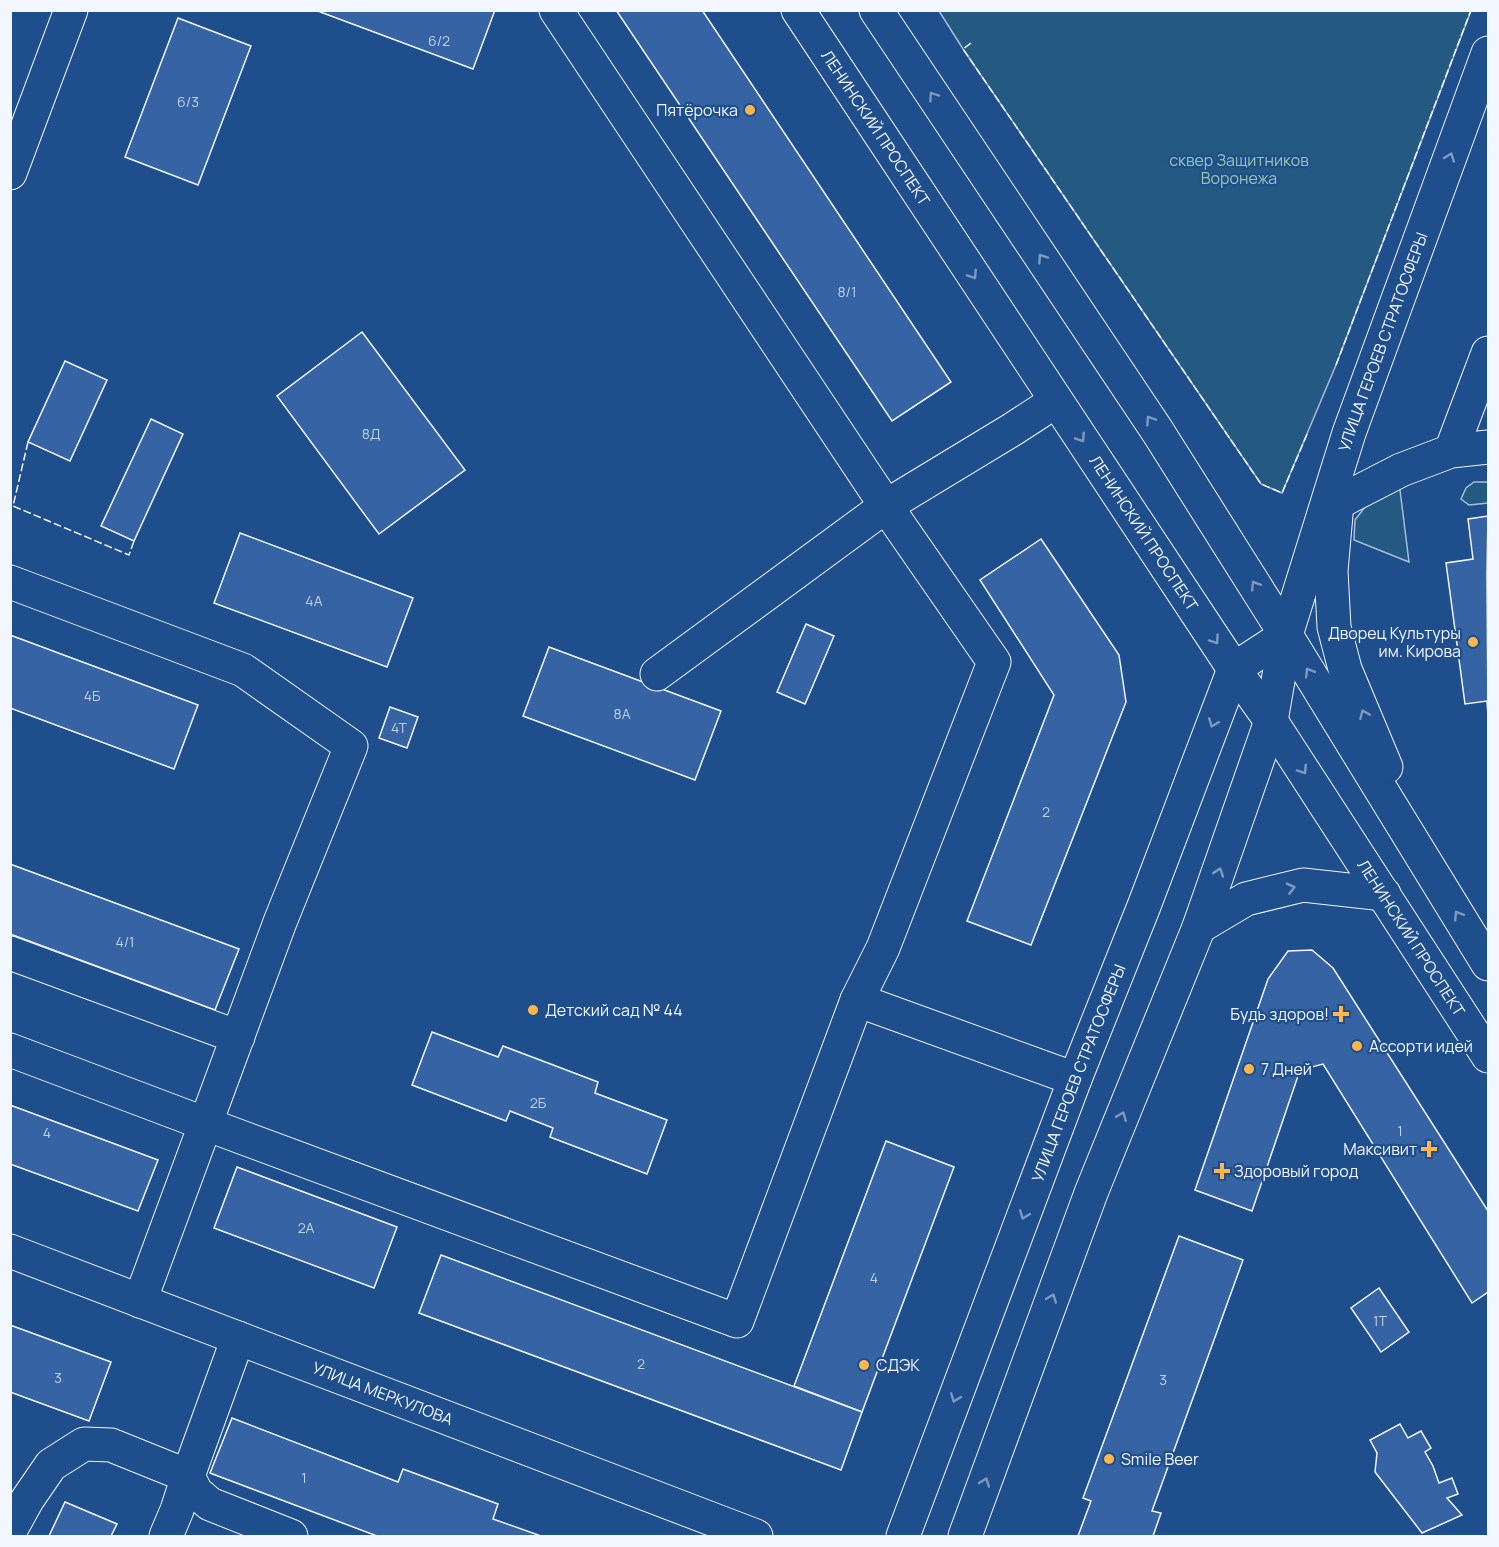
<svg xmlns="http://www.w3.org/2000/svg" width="1499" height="1547" font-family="Manrope,sans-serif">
  <rect width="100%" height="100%" fill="#1f4e8c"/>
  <!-- green -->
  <g fill="#245a82" stroke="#a8bbd7" stroke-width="1.5">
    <polygon points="939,11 1471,11 1336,365 1282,493 1261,484 963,49"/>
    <polygon points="1398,474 1409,562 1354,540 1355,520 1378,490"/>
    <polygon points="1474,482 1488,482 1488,503 1469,505 1461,499 1466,488"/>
  </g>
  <!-- building -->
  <g fill="#3563a3" stroke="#f2f6ff" stroke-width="1.5">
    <polygon points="315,10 495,10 473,69"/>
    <polygon points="616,10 702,10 951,382 892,421"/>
    <polygon points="178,18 251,46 198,185 125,157"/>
    <polygon points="362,332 465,470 379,534 277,396"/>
    <polygon points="65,361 107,380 70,461 28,442"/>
    <polygon points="151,419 183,434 134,541 101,526"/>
    <polygon points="1488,516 1487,574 1488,716 1487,701 1465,704 1446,563 1473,559 1468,519"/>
    <polygon points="240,533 413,598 387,667 214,603"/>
    <polygon points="1041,539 1119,655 1126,702 1031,945 967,921 1054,695 980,580"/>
    <polygon points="806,624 834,636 805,704 777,692"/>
    <polygon points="10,635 198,705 174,769 10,708"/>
    <polygon points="549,647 721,711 695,780 523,716"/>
    <polygon points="390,707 418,717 407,748 379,738"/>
    <polygon points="10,864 239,949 215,1010 10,934"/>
    <polygon points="1312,950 1333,968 1488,1211 1488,1292 1472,1303 1323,1064 1300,1070 1252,1211 1195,1190 1268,979 1288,951"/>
    <polygon points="432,1032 498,1057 503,1046 598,1082 595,1093 667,1120 647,1174 550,1137 553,1128 510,1111 506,1121 412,1085"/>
    <polygon points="10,1105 158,1160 138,1211 10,1164"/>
    <polygon points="886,1141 954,1167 862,1412 794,1386"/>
    <polygon points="237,1167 397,1227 374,1288 214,1228"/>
    <polygon points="1179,1236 1243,1260 1152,1511 1161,1513 1153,1536 1078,1536 1091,1501 1083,1498"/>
    <polygon points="441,1255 862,1412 841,1470 419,1313"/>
    <polygon points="1379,1288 1409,1332 1381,1352 1351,1308"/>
    <polygon points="10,1325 111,1362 89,1421 10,1392"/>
    <polygon points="232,1418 398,1482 403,1469 498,1504 493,1519 541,1536 377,1536 210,1473"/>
    <polygon points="1400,1424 1408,1438 1421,1431 1431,1448 1425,1452 1433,1466 1439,1483 1452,1478 1458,1494 1447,1498 1462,1515 1422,1533 1375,1472 1377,1453 1370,1440"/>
    <polygon points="65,1502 117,1524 111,1536 49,1536"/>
  </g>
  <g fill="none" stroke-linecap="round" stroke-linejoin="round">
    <!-- minor casing -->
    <g stroke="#f2f6ff" stroke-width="35">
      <g id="minor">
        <polyline points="10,173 71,10"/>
        <polyline points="1451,451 1488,353"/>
        <polyline points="1337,503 1401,470 1451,451 1488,447"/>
        <polyline points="10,582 243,670 351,746 280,922 140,1301"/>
        <polyline points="657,674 886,506 1013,429 1056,401"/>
        <polyline points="10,953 238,1037"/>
        <polyline points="857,1000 1075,1079"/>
        <polyline points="10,1050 206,1124 737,1321 857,1000 883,948 994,662 886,506 556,10"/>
        <path id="s1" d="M10 1251 756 1536"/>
        <polyline points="238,1338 188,1476 196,1492 210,1504 291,1536"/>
        <polyline points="10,1531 27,1500 51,1465 84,1444 111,1445 188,1476 177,1510 166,1536"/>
      </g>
    </g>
    <!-- major casing -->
    <g stroke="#f2f6ff" stroke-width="35">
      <g id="major">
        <polyline points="876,10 1158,432 1286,635 1488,964"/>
        <polyline points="1338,492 1331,571 1334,627 1345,669 1386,767"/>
        <path id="s2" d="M1234 669 1271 721 1488 1056"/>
        <polyline points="1199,927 1246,899 1303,885 1384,894"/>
        <path id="s3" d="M903 1536 1075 1079 1144 906 1234 669"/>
        <polyline points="965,1536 1091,1193 1199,927 1271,721 1286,635"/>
      </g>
    </g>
    <!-- highway casing -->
    <g stroke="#f2f6ff" stroke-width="35">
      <g id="highway">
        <path id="s4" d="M798 10 1234 669 1286 635 1349 433 1488 53"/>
      </g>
    </g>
    <!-- minor -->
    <use href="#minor" stroke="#1f4e8c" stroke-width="33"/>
    <!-- major -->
    <use href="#major" stroke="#1f4e8c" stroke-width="33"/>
    <!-- highway -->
    <use href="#highway" stroke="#1f4e8c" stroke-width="33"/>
    <!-- fence -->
    <g stroke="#f2f6ff" stroke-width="1.5" stroke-dasharray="8 3" stroke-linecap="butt">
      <polyline points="971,43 963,49 1261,484 1282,493 1308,432"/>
      <polyline points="1336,365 1471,10"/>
      <polyline points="28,442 13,506 129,555 134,541"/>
    </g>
  </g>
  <!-- one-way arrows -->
  <defs><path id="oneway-chevron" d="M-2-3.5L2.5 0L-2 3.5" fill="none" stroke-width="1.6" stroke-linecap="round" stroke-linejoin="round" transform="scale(1.5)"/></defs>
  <g stroke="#7e9ac0">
    <use href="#oneway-chevron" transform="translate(933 96) rotate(-124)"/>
    <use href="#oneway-chevron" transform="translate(1450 157) rotate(-70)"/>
    <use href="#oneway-chevron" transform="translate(1042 258) rotate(-124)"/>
    <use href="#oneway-chevron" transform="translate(973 275) rotate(57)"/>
    <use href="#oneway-chevron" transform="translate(1150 420) rotate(-124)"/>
    <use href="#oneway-chevron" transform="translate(1081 438) rotate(57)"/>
    <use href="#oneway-chevron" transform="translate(1255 585) rotate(-122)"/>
    <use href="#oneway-chevron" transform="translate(1215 640) rotate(56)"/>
    <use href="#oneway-chevron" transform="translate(1309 672) rotate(-121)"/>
    <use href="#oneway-chevron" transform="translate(1364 714) rotate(-113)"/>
    <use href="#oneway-chevron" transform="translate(1213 723) rotate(111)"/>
    <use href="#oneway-chevron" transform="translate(1303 770) rotate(57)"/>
    <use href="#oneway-chevron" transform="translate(1219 872) rotate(-71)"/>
    <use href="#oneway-chevron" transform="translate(1291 888) rotate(-14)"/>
    <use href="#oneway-chevron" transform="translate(1458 915) rotate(-122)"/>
    <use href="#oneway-chevron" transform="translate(1122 1116) rotate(-68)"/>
    <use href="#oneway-chevron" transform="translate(1024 1215) rotate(111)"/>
    <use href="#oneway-chevron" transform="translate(1052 1298) rotate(-70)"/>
    <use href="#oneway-chevron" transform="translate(955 1398) rotate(111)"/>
    <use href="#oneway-chevron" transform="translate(985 1482) rotate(-70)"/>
  </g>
  <!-- markers -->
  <g fill="#ffb74d" stroke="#1f4e8c" stroke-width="2">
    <circle cx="750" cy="110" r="6"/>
    <circle cx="1473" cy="642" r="6"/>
    <circle cx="533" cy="1010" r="6"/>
    <path d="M1338 1005h6v6h6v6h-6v6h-6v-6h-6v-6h6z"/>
    <circle cx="1357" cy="1046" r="6"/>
    <circle cx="1249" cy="1069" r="6"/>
    <path d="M1426 1140h6v6h6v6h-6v6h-6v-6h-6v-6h6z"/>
    <path d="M1219 1162h6v6h6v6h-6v6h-6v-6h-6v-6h6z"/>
    <circle cx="864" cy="1365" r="6"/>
    <circle cx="1109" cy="1459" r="6"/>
  </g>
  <g text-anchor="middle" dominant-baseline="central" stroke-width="4.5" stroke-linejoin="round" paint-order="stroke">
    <!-- number labels -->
    <g font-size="14" fill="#c3d1e8">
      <text x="439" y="40">6/2</text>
      <text x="188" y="101">6/3</text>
      <text x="847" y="291">8/1</text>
      <text x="371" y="433">8Д</text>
      <text x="314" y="600">4А</text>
      <text x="92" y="695">4Б</text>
      <text x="622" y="713">8А</text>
      <text x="399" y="727">4Т</text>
      <text x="1046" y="811">2</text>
      <text x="125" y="941">4/1</text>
      <text x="538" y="1102">2Б</text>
      <text x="1400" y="1130">1</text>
      <text x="47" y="1132">4</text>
      <text x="306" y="1227">2А</text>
      <text x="874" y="1277">4</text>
      <text x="1380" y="1320">1Т</text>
      <text x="641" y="1363">2</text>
      <text x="58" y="1377">3</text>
      <text x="1163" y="1379">3</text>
      <text x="304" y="1477">1</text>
    </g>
    <!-- poi labels -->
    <g font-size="16" fill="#f2f6ff" stroke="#1f4e8c" text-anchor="start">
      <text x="738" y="110" text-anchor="end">Пятёрочка</text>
      <text x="1461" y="633" text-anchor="end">Дворец Культуры<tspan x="1461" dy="18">им. Кирова</tspan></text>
      <text x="545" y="1010">Детский сад № 44</text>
      <text x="1329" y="1014" text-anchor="end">Будь здоров!</text>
      <text x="1369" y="1046">Ассорти идей</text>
      <text x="1261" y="1069">7 Дней</text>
      <text x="1417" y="1149" text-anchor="end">Максивит</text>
      <text x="1234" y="1171">Здоровый город</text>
      <text x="876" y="1365">СДЭК</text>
      <text x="1121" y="1459">Smile Beer</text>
    </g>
    <!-- street labels -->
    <g font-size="16" fill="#f2f6ff" stroke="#1f4e8c">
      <text stroke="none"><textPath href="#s4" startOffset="141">ЛЕНИНСКИЙ ПРОСПЕКТ</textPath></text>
      <text stroke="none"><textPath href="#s4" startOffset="1161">УЛИЦА ГЕРОЕВ СТРАТОСФЕРЫ</textPath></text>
      <text stroke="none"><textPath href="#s4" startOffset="627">ЛЕНИНСКИЙ ПРОСПЕКТ</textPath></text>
      <text stroke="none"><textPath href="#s2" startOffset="322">ЛЕНИНСКИЙ ПРОСПЕКТ</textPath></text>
      <text stroke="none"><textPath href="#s3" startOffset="495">УЛИЦА ГЕРОЕВ СТРАТОСФЕРЫ</textPath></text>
      <text stroke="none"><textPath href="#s1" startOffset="399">УЛИЦА МЕРКУЛОВА</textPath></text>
    </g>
    <!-- park labels -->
    <g font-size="16" fill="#97c8a6" stroke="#1f4e8c">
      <text x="1239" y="160">сквер Защитников<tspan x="1239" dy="18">Воронежа</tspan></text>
    </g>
  </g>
  <!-- border -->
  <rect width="1499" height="1547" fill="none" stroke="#f2f6ff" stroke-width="24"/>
</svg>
